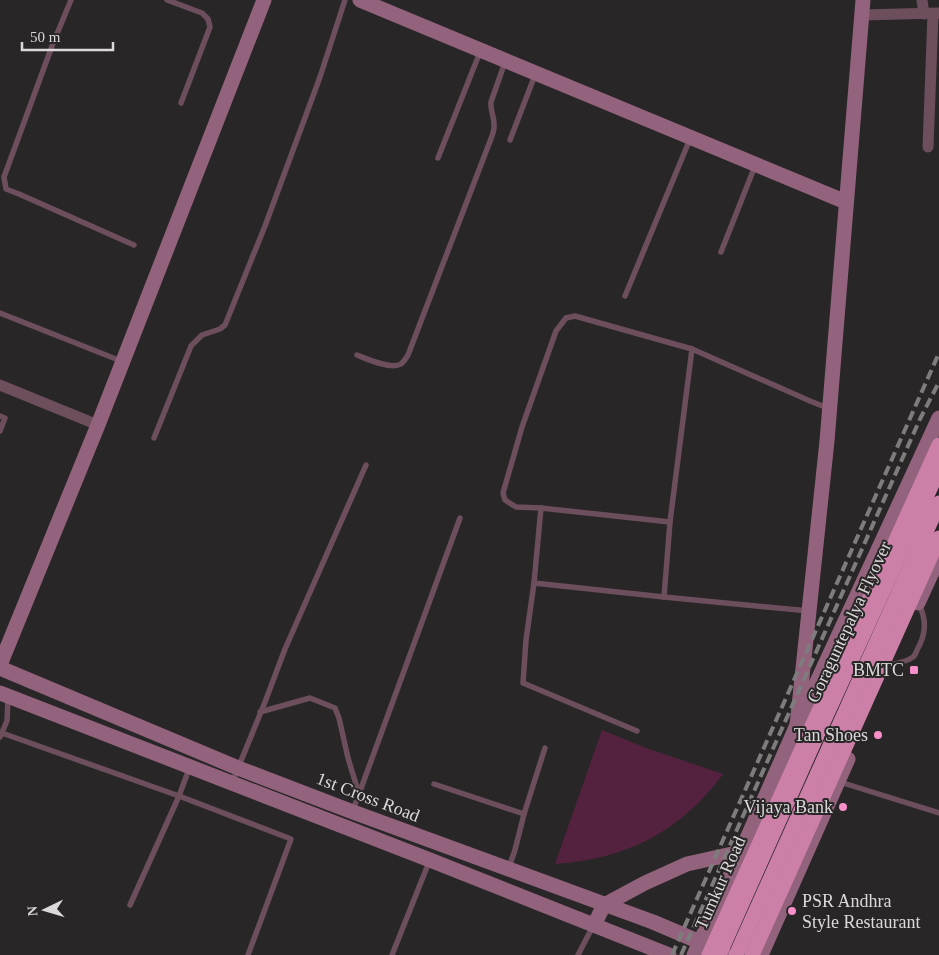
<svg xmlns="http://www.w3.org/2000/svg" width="939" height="955" font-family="Georgia,serif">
  <rect width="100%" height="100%" fill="#292627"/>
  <!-- green -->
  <path fill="#54223f" d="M602 730 646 748 723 774C680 832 627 859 555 864Z"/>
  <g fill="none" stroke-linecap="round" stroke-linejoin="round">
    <!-- lane -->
    <g stroke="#6d4e5d" stroke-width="5.5">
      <polyline points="71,0 52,46 4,177 6,189 19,194 134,245"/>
      <polyline points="167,0 202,13 208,19 210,27 181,103"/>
      <polyline points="510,140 535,75"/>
      <polyline points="438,158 480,52"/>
      <polyline points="721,252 755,166"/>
      <polyline points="625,296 690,139"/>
      <polyline points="0,313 121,361"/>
      <path d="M357 355C367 359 391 370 401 364 404 362 406 358 408 355L492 136C493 133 494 130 494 127 495 118 490 111 491 102L505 62"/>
      <polyline points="0,416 5,418 0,431"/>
      <polyline points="154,438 191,346 202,335 220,329 225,325 265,226 320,77 345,0"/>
      <polyline points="541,508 670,522"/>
      <polyline points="534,583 541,508 516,507 505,500 503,493 522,427 556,331 566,318 575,316 692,349"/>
      <polyline points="664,597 670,522 692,349 810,401 830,409"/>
      <path d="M890 665C897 663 907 662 913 657 914 657 917 651 917 650 926 634 927 621 919 604"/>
      <polyline points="260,712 310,698 335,708 339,718 348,758 359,794 353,810"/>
      <polyline points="637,731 523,683 526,640 534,583 664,597 809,611"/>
      <polyline points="2,733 179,796 189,769"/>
      <polyline points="0,737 7,721 8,698"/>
      <polyline points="840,782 939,813"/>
      <polyline points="232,783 265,702 285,649 366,465"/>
      <polyline points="434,784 524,814"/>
      <polyline points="359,794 460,518"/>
      <polyline points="509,867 515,850 524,814 545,748"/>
      <polyline points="130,905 179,796 291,839 248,955"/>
      <polyline points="392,955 429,862"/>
      <polyline points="578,955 593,926"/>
    </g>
    <!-- street -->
    <g stroke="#6d4e5d" stroke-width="11">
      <polyline points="922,0 924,14"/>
      <polyline points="862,15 939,13"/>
      <polyline points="928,147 933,14"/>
      <polyline points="0,385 98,425"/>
    </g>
    <!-- secondary -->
    <g stroke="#93627c" stroke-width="15">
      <polyline points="360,0 846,202"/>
      <polyline points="918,603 939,557"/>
      <polyline points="0,665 98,425 264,0"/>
      <polyline points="0,668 238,768 353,812 653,922 700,942 724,954"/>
      <polyline points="0,693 430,860 669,955"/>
      <polyline points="797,725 827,441 863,0"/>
      <polyline points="594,925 604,905 645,883 687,864 741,852"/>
      <polyline points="694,955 741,852 797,725 939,418"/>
      <polyline points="761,955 848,759"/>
    </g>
    <!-- highway -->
    <g stroke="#cc80a8" stroke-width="15">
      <polyline points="709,955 939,445"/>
      <polyline points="736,955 939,503"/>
      <polyline points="752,955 939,538"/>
    </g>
    <!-- rail -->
    <g stroke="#7f7c7d" stroke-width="4" stroke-dasharray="10 5" stroke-linecap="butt">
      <polyline points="672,955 939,353"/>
      <polyline points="681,955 920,419 939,382"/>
    </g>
    <!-- highway-bridge -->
    <polyline stroke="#cc80a8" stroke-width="15" points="719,955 815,740 939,469"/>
  </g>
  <!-- markers -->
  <g fill="#f98fc9" stroke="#292627" stroke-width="2">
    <rect x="909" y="665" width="10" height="10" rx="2.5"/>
    <circle cx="878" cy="735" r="5"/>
    <circle cx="843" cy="807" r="5"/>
    <circle cx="792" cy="911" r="5"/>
  </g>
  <g text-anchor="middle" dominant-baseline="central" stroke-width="4" stroke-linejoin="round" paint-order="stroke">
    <!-- street labels -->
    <g font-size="18" fill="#dbd9da" stroke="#292627">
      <text transform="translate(849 622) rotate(-65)">Goraguntepalya Flyover</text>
      <text transform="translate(368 797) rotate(21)">1st Cross Road</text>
      <text transform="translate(720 883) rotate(-66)">Tumkur Road</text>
    </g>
    <!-- poi labels -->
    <g font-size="18" fill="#dbd9da" stroke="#292627" text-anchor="end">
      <text x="904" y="670">BMTC</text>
      <text x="868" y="735">Tan Shoes</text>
      <text x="833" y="807">Vijaya Bank</text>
      <text x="802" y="901" text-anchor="start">PSR Andhra<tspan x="802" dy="21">Style Restaurant</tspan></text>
    </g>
  </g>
  <!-- north arrow -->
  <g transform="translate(45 910) rotate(265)" stroke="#292627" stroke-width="4" paint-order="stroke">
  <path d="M0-4L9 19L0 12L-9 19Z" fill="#dbd9da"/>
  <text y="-8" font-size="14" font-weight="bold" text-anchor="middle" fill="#dbd9da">N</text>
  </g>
  <!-- scale -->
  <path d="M22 42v8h91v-8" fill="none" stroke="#dbd9da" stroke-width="2.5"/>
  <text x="30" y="42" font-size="15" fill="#dbd9da" stroke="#292627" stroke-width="4" paint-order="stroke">50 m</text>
</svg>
